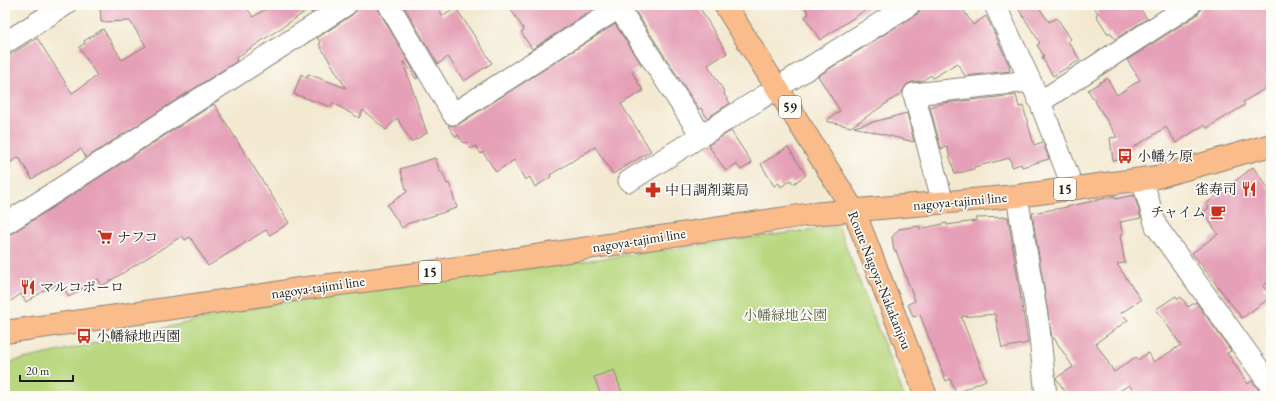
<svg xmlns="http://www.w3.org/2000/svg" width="1276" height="401" font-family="'EB Garamond','Noto Serif JP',serif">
  <rect width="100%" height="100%" fill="#fdfcf7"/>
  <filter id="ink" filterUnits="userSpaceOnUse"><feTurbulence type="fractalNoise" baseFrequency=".025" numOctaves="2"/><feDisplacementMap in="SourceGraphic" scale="8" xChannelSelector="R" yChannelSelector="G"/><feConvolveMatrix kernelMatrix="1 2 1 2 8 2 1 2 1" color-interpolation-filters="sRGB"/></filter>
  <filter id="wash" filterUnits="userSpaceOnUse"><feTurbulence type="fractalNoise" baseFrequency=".012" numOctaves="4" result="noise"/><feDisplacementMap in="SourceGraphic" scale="16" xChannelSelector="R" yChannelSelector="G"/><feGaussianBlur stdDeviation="0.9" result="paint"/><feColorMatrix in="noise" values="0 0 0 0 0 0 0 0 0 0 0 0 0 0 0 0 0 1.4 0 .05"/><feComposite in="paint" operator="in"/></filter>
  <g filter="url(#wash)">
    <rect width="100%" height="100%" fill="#f3e9d1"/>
    <!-- green -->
    <polygon fill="#b8d77e" stroke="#6a7a4d" points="838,226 904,396 5,396 5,362 10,362 272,304"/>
    <g id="blocks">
      <!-- building -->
      <g fill="#e59fb6">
        <polygon points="100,5 245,5 253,17 272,5 324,5 312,13 308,10 236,58 237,61 86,158 81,149 32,179 19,157 5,166 5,58 37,38 72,93 97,76 79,47 85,43 84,41 103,29 122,60 146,46 130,21 101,22"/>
        <polygon points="358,5 377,5 379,11 418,78 416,79 405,62 403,62 427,133 411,142 397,118 386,130 363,110 359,118 333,103 331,107 294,94 301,74 307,78 308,74 346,88 319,44 321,43 317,38 352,15 356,11"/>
        <polygon points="403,5 436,5 443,16 456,8 492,63 464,81 448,57 438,64"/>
        <polygon points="508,5 601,5 532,49 521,32 524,30"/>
        <polygon points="635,5 698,5 727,53 708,65 725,93 724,94 730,103 707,118 701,108 699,109 634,9"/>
        <polygon points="803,5 873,5 820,40 805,17 809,14"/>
        <polygon points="921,5 960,5 973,25 986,16 990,24 1010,67 1009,68 1010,71 965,76 957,63 933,78 931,75 922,81 913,82 907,84 903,90 902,93 851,127 826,121 840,111 818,76 920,12 919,11"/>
        <polygon points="1016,5 1037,5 1049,22 1057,18 1071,39 1068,41 1080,60 1053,76 1042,57 1044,56 1037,45 1040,43"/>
        <polygon points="1092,5 1138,5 1147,19 1115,39 1110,32 1108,34 1096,15 1098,13"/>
        <polygon points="1202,5 1271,5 1271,85 1243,102 1245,105 1207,128 1204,125 1176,143 1166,127 1126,152 1127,158 1113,161 1110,138 1117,137 1088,90 1107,78 1117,95 1140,80 1127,60 1197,15 1200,11"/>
        <polygon points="615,24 642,65 632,72 643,91 621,104 651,151 613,174 595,147 550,175 551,177 535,187 530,177 525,180 514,160 496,172 483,152 481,154 476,146 471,149 466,142 464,143 458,135 456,137 448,126 459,124"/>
        <polygon points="1016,95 1019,107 1023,106 1034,145 1043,142 1049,159 1022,167 1021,164 1012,167 1010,158 974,167 974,169 955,174 947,147 941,149 930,107 944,103"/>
        <polygon points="214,104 289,223 270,235 266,230 208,266 190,237 185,240 182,236 102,286 98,279 69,297 60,282 51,288 50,287 26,302 21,294 5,305 5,236 11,234"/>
        <polygon points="907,113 914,142 854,127"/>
        <polygon points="731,131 752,163 741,170 736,164 726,171 708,145"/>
        <polygon points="788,147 806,175 793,184 791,180 781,187 779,183 774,186 761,164"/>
        <polygon points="435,158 440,172 442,171 447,184 449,183 457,208 407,224 402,228 387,205 407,192 400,169"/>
        <polygon points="1253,167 1271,192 1271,280 1263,286 1271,297 1242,318 1192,253 1218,234 1203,212 1209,208 1206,204"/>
        <polygon points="1134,195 1141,218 1120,222 1123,235 1120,236 1125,263 1117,264 1141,300 1121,313 1128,320 1096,343 1114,372 1136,357 1138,360 1148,353 1154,362 1181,345 1156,309 1176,296 1178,299 1181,297 1188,307 1196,302 1231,351 1227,353 1248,384 1252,381 1260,392 1256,396 1137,396 1129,385 1112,396 1068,396 1056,378 1073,367 1054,338 1052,338 1032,213 1062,208 1115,196 1115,199"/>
        <polygon points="1008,217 1028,343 1002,348 995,314 961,317 986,380 956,393 950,379 946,381 920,315 913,317 908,304 915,301 896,251 894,251 892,237 899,229 920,226 920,229 947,223 947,225 976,221 976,218"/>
        <polygon points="614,370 623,396 601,396 594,377"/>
      </g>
    </g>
  </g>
  <g filter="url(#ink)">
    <use href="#blocks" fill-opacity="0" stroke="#888276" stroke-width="1"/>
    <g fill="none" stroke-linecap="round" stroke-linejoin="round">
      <!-- street casing -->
      <g stroke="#888276" stroke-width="23">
        <g id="street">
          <polyline points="389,5 453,114 623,5"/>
          <polyline points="617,5 701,135"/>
          <polyline points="995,5 1040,102 1073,188"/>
          <polyline points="5,43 65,5"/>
          <polyline points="1040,102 1190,5"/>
          <polyline points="1142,179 1156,226 1271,386"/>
          <polyline points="629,181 909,5"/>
          <polyline points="1017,196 1039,328 1046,396"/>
          <polyline points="943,203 914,94 1030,81"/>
          <polyline points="5,224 346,5"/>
        </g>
      </g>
      <!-- primary casing -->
      <g stroke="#888276" stroke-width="24">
        <g id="primary">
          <polyline points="725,5 854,211 926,396"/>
          <polyline points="5,332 270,294 292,290 417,274 812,214 1017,196 1157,177 1271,145"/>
        </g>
      </g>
      <!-- street -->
      <use href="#street" stroke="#fff" stroke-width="21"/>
      <!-- primary -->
      <use href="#primary" stroke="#f9bc8a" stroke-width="22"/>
    </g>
  </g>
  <!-- icons -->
  <defs>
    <g id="bus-bare" transform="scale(1.2)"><path d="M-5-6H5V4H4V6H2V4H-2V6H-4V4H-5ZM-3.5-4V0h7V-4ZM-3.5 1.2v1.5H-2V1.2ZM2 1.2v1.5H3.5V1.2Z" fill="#c8321e" stroke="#fdfcf7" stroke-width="2.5" paint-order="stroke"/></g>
    <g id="restaurant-bare" transform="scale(1.2)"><path d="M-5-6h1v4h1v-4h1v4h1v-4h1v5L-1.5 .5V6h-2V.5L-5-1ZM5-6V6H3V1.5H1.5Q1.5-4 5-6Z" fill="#c8321e" stroke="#fdfcf7" stroke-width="2.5" paint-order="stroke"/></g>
    <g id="pharmacy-bare" transform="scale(1.2)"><path d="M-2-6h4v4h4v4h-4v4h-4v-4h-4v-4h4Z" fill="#c8321e" stroke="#fdfcf7" stroke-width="2.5" paint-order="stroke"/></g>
    <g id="cafe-bare" transform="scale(1.2)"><path d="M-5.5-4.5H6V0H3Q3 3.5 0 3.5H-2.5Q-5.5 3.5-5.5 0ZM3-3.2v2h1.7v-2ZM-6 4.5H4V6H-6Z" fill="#c8321e" stroke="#fdfcf7" stroke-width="2.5" paint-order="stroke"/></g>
    <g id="supermarket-bare" transform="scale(1.2)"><path d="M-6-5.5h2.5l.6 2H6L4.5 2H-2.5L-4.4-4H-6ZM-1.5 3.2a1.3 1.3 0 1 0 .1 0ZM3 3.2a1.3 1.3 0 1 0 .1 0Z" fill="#c8321e" stroke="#fdfcf7" stroke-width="2.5" paint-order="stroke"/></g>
  </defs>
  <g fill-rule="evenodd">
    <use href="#bus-bare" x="1125" y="156"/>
    <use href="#restaurant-bare" x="1249" y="189"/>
    <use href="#pharmacy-bare" x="653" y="190"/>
    <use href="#cafe-bare" x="1218" y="212"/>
    <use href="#supermarket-bare" x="105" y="237"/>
    <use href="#restaurant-bare" x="28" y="287"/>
    <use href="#bus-bare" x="84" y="336"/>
  </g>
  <g text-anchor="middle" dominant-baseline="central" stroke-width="3.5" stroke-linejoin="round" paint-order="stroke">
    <!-- shield labels -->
    <g fill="#fdfcf7" stroke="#605f5e" stroke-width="1">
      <rect x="779" y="96" width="22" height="22" rx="3"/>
      <rect x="1054" y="178" width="22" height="22" rx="3"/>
      <rect x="419" y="261" width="22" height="22" rx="3"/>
    </g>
    <g font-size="13" font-weight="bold" fill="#1c1c1c">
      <text x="790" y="107">59</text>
      <text x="1065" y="189">15</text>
      <text x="430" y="272">15</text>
    </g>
    <!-- poi labels -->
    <g font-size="14" fill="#1c1c1c" stroke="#fdfcf7" text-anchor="start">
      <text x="1137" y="156">小幡ケ原</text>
      <text x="1237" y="189" text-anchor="end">雀寿司</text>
      <text x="665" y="190">中日調剤薬局</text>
      <text x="1206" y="212" text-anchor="end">チャイム</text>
      <text x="117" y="237">ナフコ</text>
      <text x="40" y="287">マルコポーロ</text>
      <text x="96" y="336">小幡緑地西園</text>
    </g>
    <!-- street labels -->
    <g font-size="14" fill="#1c1c1c" stroke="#fdfcf7">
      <text transform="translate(960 201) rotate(-5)">nagoya-tajimi line</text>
      <text transform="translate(639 240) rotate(-9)">nagoya-tajimi line</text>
      <text transform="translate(880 280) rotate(68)">Route Nagoya-Nakakanjou</text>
      <text transform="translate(318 287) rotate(-8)">nagoya-tajimi line</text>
    </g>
    <!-- park labels -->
    <g font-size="14" fill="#535d3e" stroke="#fdfcf7">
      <text x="785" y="315">小幡緑地公園</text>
    </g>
  </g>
  <!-- margin -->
  <rect width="1276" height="401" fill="none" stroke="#fdfcf7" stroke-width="20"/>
  <!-- scale -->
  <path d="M20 375v6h53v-6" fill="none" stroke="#1c1c1c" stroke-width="2"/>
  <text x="26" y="375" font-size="12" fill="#1c1c1c" stroke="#fdfcf7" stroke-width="3" paint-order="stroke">20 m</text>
</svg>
